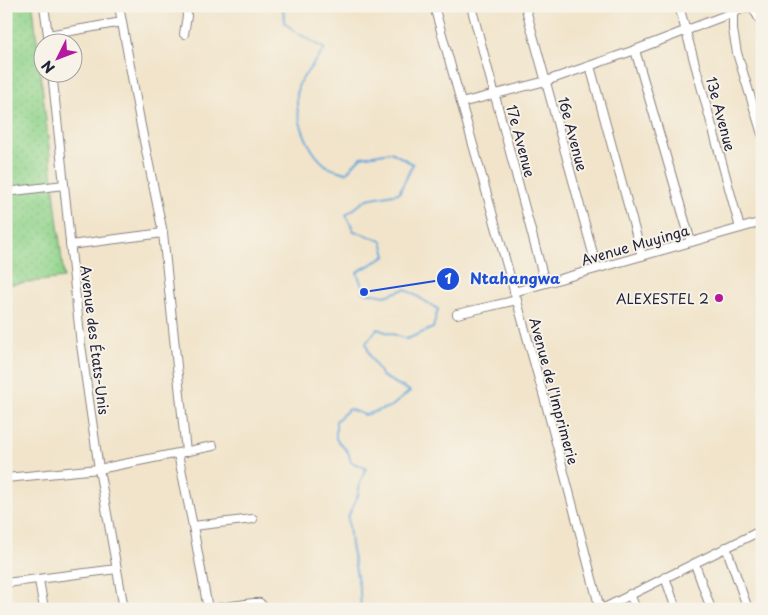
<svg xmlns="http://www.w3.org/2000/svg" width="768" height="615" font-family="'Playpen Sans',sans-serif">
  <defs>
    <pattern id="grass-dots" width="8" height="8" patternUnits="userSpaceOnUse" patternTransform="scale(1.25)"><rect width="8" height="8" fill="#91d48c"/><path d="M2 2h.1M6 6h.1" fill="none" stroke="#7db67a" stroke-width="1.8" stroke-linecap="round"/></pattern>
  </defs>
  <rect width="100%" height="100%" fill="#f7f3e8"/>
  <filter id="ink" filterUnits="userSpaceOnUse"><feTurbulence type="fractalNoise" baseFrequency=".02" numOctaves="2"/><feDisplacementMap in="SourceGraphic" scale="10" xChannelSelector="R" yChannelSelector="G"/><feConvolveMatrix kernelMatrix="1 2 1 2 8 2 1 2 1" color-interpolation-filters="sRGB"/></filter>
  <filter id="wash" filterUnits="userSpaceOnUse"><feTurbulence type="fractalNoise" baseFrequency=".0096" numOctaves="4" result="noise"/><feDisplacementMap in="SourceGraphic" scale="20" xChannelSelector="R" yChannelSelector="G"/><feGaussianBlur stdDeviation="1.12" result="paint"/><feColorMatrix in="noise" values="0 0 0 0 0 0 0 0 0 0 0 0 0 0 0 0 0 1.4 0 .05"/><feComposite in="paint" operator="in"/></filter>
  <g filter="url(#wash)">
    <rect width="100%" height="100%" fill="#f1e4ca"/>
    <!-- grass -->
    <polygon fill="url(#grass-dots)" stroke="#5a7b64" points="6,6 33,6 64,278 6,285"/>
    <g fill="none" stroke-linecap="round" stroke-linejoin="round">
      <!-- stream -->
      <path stroke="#68a9db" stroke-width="2" d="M283 6 284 22 294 31 325 49C319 57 300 79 298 87 293 113 306 151 328 167 333 170 341 171 346 173L361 157 391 152 413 164 399 193 367 199 346 215 354 231 382 241 386 256 357 272 364 292 385 296 405 289 438 309 433 328 407 339 377 329 366 343 370 356 382 376 410 391 392 406 365 415 349 409 336 421V439L348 452 351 462 366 468 360 483 358 495 348 517 351 545 360 592 361 609"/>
    </g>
  </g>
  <g filter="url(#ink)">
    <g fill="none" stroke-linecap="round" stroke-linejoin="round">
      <!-- minor casing -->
      <g stroke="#8a8382" stroke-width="10">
        <g id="minor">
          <polyline points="44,6 49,42"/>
          <polyline points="119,6 141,126 163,233 186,452"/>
          <polyline points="434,6 547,408 600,609"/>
          <polyline points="471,6 545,283"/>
          <polyline points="525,6 597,268"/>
          <polyline points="679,6 740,228"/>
          <polyline points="731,6 733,14 733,30 737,53 762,134"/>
          <polyline points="752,6 762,24"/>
          <polyline points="184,34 187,16 186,6"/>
          <polyline points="48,35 122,22"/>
          <polyline points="635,50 691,242"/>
          <polyline points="590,66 642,256"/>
          <polyline points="52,72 81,345 99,469 124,609"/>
          <polyline points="461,103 546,81 635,50 750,6"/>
          <polyline points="6,192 64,185"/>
          <polyline points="70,245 163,233"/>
          <polyline points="514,292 762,222"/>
          <polyline points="457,314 517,300"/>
          <polyline points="178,454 193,526 208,609"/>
          <polyline points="6,478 99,469 213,446"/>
          <polyline points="193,526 253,519"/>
          <polyline points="726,547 748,609"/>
          <polyline points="695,564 711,609"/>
          <polyline points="665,577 676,609"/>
          <polyline points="39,580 44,609"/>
          <polyline points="6,583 117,569"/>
          <polyline points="630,594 636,609"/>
          <polyline points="211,609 253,603 260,603 265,609"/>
          <polyline points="602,609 762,530"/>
        </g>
      </g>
      <!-- minor -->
      <use href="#minor" stroke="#fff" stroke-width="8"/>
    </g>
  </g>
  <!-- markers -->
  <circle fill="#b5179e" stroke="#f7f3e8" stroke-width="2" cx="719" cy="298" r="5"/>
  <g text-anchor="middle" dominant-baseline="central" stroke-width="4" stroke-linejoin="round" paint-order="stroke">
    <!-- street labels -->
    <g font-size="14" fill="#22223b" stroke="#f7f3e8">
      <text transform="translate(721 114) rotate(75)">13e Avenue</text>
      <text transform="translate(573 134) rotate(75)">16e Avenue</text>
      <text transform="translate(521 141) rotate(75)">17e Avenue</text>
      <text transform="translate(635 245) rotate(-16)">Avenue Muyinga</text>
      <text transform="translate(95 340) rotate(83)">Avenue des États-Unis</text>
      <text transform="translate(554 391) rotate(75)">Avenue de l'Imprimerie</text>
    </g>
    <!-- poi labels -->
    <g font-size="14" fill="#22223b" stroke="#f7f3e8" text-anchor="end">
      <text x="709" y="298">ALEXESTEL 2</text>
    </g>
  </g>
  <!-- callouts -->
  <path fill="none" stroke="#1d4ed8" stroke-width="2" d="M364 292L448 279"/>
  <g fill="#1d4ed8" stroke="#f7f3e8" stroke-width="2">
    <circle cx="364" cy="292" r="5"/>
    <circle cx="448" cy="279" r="12"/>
  </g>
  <g font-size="15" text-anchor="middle" font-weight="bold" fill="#fff">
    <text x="448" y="284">1</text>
  </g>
  <g font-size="15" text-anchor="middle" font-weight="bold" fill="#1d4ed8" stroke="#f7f3e8" stroke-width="4" stroke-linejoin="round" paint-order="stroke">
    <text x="515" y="284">Ntahangwa</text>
  </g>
  <!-- margin -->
  <rect width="768" height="615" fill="none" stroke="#f7f3e8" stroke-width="25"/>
  <!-- north arrow -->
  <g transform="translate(58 58) rotate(228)"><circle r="24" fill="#f7f3e8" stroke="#a29fa3"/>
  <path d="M0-4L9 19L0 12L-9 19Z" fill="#b5179e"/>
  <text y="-8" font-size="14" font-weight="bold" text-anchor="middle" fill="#22223b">N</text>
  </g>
</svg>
